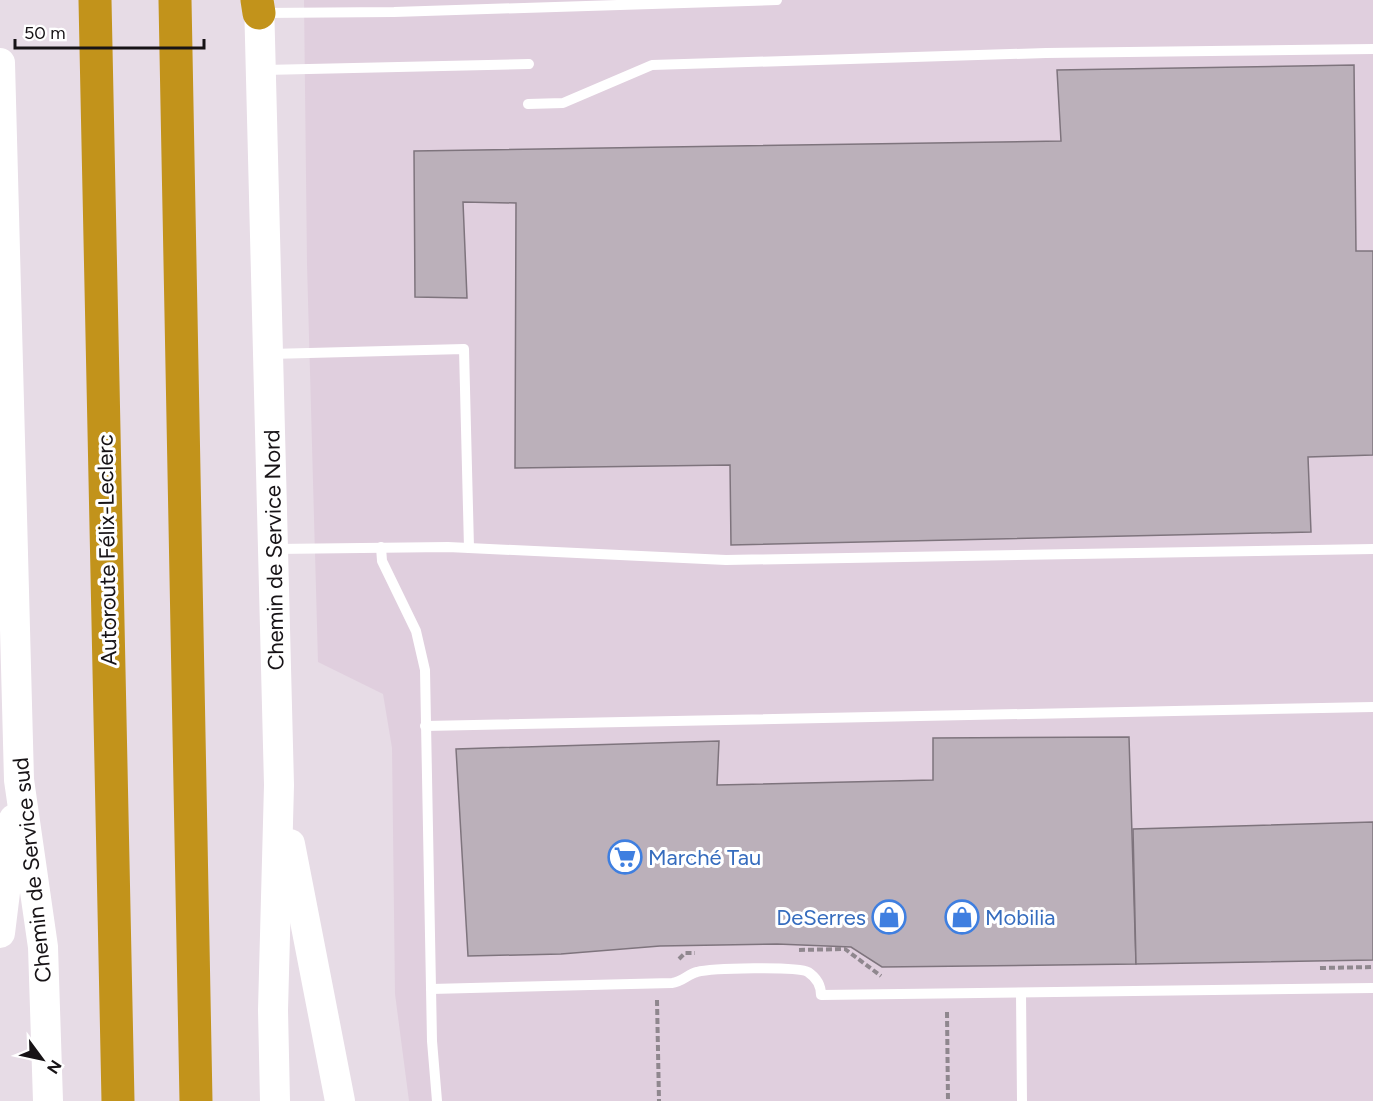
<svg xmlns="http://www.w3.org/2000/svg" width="1373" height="1101" font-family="Figtree,sans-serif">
  <rect width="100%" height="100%" fill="#e7dce6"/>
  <!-- built -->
  <polygon fill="#e0cfde" points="304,0 1373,0 1373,1101 409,1101 395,994 392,748 383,694 318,662 307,264"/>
  <!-- building -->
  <g fill="#bbb0ba" stroke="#7e747d" stroke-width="1.5">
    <polygon points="1354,65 1356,251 1373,251 1373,455 1308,457 1311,532 731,545 730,465 515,468 516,203 463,202 467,298 415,297 414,151 1061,141 1057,70"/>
    <polygon points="1129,737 1136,964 882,967 851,947 777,944 660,946 561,954 468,956 456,749 719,741 717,785 933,780 933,738"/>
    <polygon points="1373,822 1373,960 1136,964 1133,829"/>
  </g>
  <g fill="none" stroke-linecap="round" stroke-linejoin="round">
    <!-- path -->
    <g stroke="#8f878e" stroke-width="4" stroke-dasharray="6 3" stroke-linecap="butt">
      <polyline points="799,950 845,949 881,976"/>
      <polyline points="679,959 685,953 695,953"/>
      <polyline points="1320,968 1373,967"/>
      <polyline points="657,1000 659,1101"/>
      <polyline points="947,1012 948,1101"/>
    </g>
    <!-- service -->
    <g stroke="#fff" stroke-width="10">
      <polyline points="262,13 394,12 777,0"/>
      <polyline points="264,70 529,64"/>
      <polyline points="528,104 563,103 652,65 1046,53 1373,49"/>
      <polyline points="270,354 464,349 469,548"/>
      <polyline points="381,547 382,561 416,631 425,670 432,1041 437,1101"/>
      <polyline points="275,549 448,547 726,560 1373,549"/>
      <polyline points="425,726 1373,707"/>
      <path d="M431 989 672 983C682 982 688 974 697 972 711 968 798 966 808 972 817 978 821 985 821 995L1373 988"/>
      <polyline points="1021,993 1022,1101"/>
    </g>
    <!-- secondary -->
    <g stroke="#fff" stroke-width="30">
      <polyline points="259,0 279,785 273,1010 275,1101"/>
      <polyline points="0,63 19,780 43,947 48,1101"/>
      <polyline points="290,844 340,1101"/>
      <polyline points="0,933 14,819"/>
    </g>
    <!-- motorway -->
    <g stroke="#c2931b" stroke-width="33">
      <polyline points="95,0 118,1101"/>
      <polyline points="175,0 196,1101"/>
      <polyline points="257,0 259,13"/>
    </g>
  </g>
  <!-- icons -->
  <defs>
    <g id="supermarket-ring" transform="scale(1.725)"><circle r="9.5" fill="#fff" stroke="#3f7fe0" stroke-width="1.5"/><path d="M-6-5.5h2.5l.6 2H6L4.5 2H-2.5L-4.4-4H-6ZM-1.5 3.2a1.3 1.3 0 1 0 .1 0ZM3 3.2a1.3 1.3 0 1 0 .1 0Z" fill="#3f7fe0"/></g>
    <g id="shop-ring" transform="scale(1.725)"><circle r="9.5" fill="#fff" stroke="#3f7fe0" stroke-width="1.5"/><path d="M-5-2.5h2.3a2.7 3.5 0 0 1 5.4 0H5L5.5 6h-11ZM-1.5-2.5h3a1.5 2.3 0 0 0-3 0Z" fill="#3f7fe0"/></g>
  </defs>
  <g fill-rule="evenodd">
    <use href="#supermarket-ring" x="625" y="857"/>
    <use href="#shop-ring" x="889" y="917"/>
    <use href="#shop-ring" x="962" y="917"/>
  </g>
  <g text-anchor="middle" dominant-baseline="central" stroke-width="6" stroke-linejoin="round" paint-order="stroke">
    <!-- street labels -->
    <g font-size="22" fill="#171316" stroke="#fff">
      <text transform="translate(107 550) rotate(-91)">Autoroute Félix-Leclerc</text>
      <text transform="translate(274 550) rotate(-91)">Chemin de Service Nord</text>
      <text transform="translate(32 870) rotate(-96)">Chemin de Service sud</text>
    </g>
    <!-- shop labels -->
    <g font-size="22" fill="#366cbe" stroke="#fff" text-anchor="start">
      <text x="648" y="857">Marché Tau</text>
      <text x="866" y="917" text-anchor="end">DeSerres</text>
      <text x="985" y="917">Mobilia</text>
    </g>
  </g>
  <!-- north arrow -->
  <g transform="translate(42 1059) rotate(123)" stroke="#ffffff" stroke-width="4.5" paint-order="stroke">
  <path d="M0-4.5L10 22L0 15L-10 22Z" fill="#171316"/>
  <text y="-9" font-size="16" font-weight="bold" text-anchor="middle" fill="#171316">N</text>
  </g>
  <!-- scale -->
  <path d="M15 39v9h189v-9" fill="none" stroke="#171316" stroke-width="3"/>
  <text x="24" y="39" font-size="18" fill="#171316" stroke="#ffffff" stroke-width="4.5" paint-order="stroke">50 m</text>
</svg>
